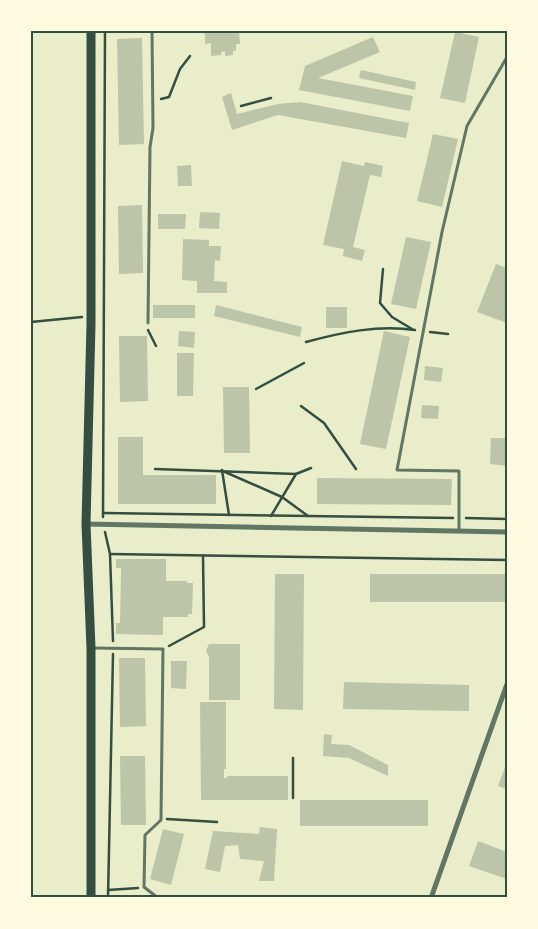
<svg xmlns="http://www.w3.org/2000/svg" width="538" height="929" font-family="Arial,sans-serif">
  <rect width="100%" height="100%" fill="#e9edc9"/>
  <!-- building -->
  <g fill="#bcc5a7">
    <polygon points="199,31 239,31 240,44 236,44 236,51 233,51 233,55 225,56 225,51 221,52 221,55 211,56 211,43 205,44 205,34"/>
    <polygon points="455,32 479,37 465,103 440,98"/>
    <polygon points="373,37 380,52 318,78 413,96 410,111 299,90 305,66"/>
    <polygon points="142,38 144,144 119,145 117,39"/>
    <polygon points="361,70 416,82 415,90 359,78"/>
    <polygon points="231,93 237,114 278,104 300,102 409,123 406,138 278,115 232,130 222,97"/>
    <polygon points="433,134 458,139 442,207 417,201"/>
    <polygon points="342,161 364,166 365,162 383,166 381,177 370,175 353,247 365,250 362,261 343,256 344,249 323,245"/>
    <polygon points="191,165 192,186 178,186 177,166"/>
    <polygon points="142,205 143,273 119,274 118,206"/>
    <polygon points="200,212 220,213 219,229 199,228"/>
    <polygon points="158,214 186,214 185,229 158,229"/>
    <polygon points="406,237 431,242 416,309 391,304"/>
    <polygon points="183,239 209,240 209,246 221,246 220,261 215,260 214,281 227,282 227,293 197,293 197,281 182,280"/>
    <polygon points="496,264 507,268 507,323 477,312"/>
    <rect x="153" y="305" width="42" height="13"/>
    <polygon points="216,305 302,327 300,337 214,316"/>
    <rect x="326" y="307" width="21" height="21"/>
    <polygon points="179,331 195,332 194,348 178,346"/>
    <polygon points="384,331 410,337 386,449 360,444"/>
    <polygon points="119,336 147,336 148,401 120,402"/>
    <polygon points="177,353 194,353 193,396 177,396"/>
    <polygon points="425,366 443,368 441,382 424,380"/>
    <polygon points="223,387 249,387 250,453 224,453"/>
    <polygon points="422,405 439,406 438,419 421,418"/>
    <polygon points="118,437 143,437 143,475 216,475 216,504 118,504"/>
    <polygon points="491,438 507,438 507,466 490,464"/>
    <polygon points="317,478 452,479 451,505 317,504"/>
    <polygon points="116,559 166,559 166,581 187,581 187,583 193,583 192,614 188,614 188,617 163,617 163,635 116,634 116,623 120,623 121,573 121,568 116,568"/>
    <polygon points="275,574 304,574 303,710 274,709"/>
    <rect x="370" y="574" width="137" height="28"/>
    <polygon points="209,644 240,644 240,700 209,700 209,657 206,651"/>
    <polygon points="119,658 145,658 146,726 120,727"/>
    <polygon points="171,661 187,661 186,689 171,688"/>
    <polygon points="344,682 469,685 469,711 343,709"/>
    <polygon points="200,702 226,702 226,769 224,769 224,778 227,778 227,776 288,776 288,800 201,800"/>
    <polygon points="324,734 332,735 331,744 349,745 388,765 388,776 349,758 323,756"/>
    <polygon points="120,756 145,756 146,825 121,825"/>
    <polygon points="507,762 507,789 498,786"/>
    <rect x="300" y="800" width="128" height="26"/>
    <polygon points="260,827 277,829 274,881 259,881 264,861 240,859 238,845 225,846 220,872 205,869 213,831 259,834"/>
    <polygon points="163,829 184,834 171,885 150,879"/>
    <polygon points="478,841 507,852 507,879 469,866"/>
  </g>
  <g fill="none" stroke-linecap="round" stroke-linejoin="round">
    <!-- path -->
    <g stroke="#344e41" stroke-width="2.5">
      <polyline points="161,99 169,97 180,69 190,56"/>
      <polyline points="241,106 271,98"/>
      <polyline points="383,269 380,303 392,317 412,329"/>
      <polyline points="31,322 82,317"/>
      <polyline points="148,330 156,346"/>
      <polyline points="430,332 448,334"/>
      <path d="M306 342C343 332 377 325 415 330"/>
      <polyline points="256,389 304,363"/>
      <polyline points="301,406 324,423 356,469"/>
      <polyline points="155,469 296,474"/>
      <polyline points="222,470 229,515"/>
      <polyline points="225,472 282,497 308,516"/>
      <polyline points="104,513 453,518"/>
      <polyline points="271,516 296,474 311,468"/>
      <polyline points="103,517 105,31"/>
      <polyline points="466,518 507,519"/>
      <polyline points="105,532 110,554 113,641"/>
      <polyline points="110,554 507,560"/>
      <polyline points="169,646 204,627 203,556"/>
      <polyline points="293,758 293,798"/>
      <polyline points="167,819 217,822"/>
      <polyline points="108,890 138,888"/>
      <polyline points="108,898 113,654"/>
    </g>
    <!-- service -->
    <g stroke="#617663" stroke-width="3">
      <polyline points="148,323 150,147 153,128 152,31"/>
      <polyline points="459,531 459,471 397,470 442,232 467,126 507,57"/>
      <polyline points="92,648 163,649 161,820 145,835 144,887 158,898"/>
    </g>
    <!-- minor -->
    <g stroke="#617663" stroke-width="5">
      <polyline points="86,524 507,532"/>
      <polyline points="431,898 507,684"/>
    </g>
    <!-- secondary -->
    <polyline stroke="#344e41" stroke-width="9" points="91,898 91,648 86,524 91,324 91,31"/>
  </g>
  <!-- border -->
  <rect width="538" height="929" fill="none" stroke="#fefae0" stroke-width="65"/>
  <rect x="32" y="32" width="474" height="864" fill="none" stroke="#344e41" stroke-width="2"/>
</svg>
